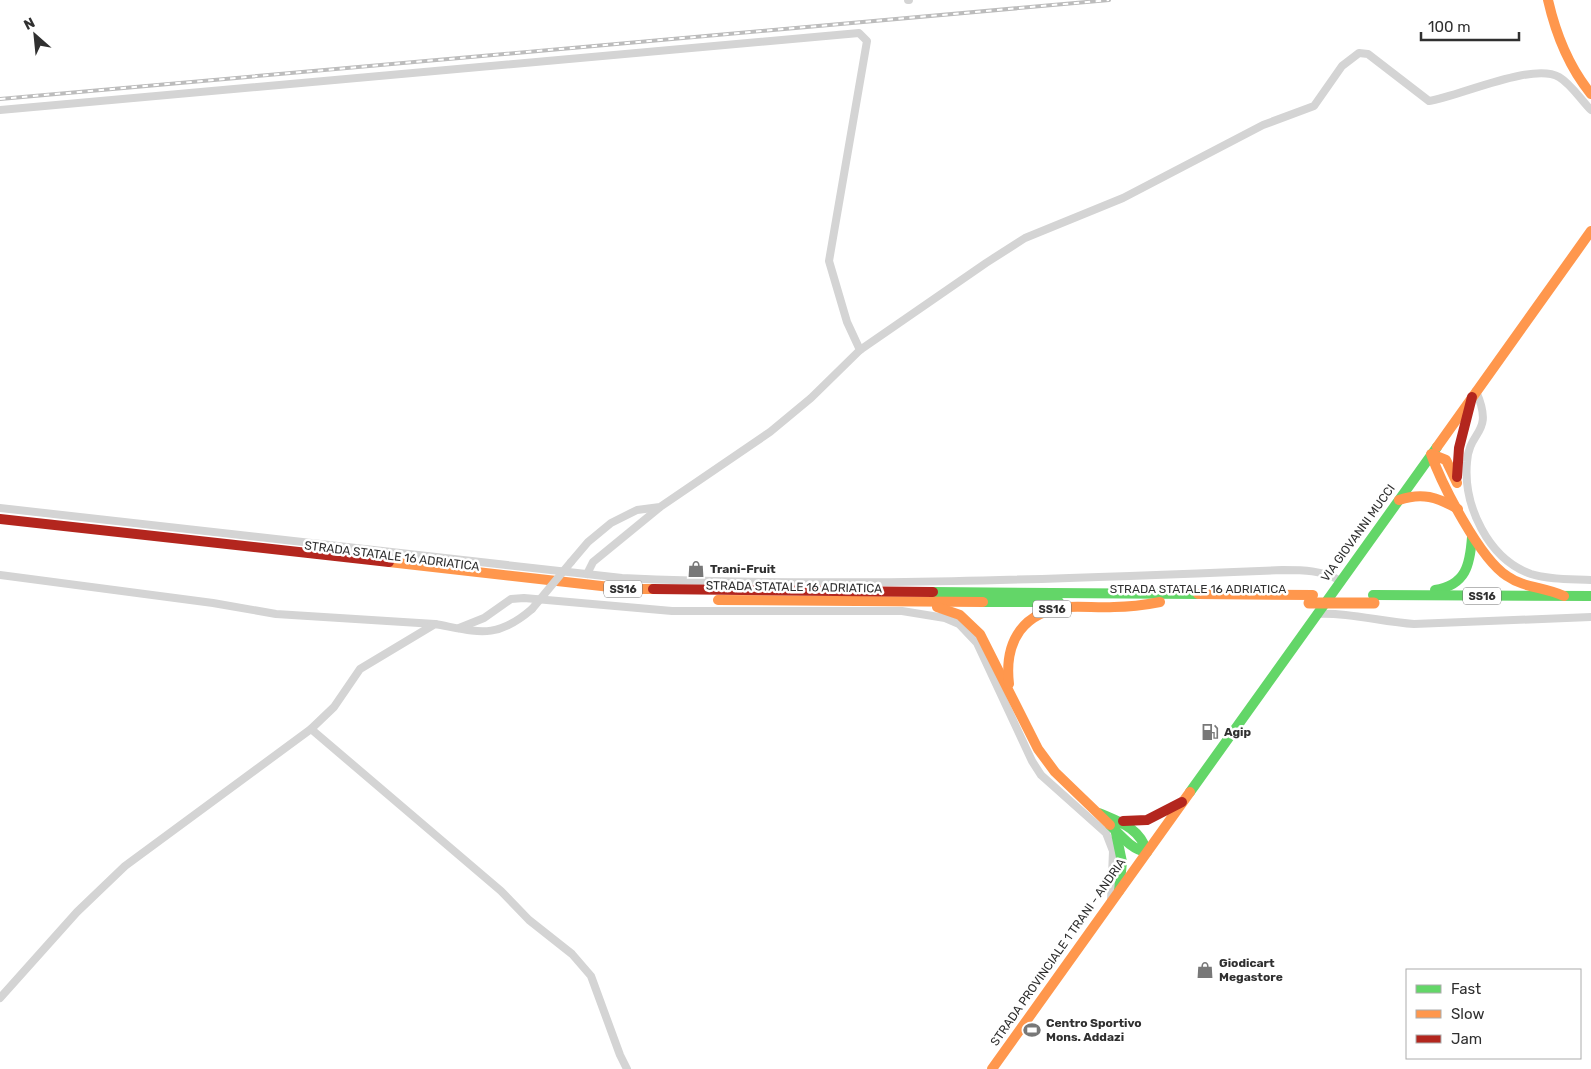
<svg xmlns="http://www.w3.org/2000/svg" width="1591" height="1069" font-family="Rubik,sans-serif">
  <rect width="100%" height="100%" fill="#fff"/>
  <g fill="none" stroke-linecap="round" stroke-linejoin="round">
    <!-- street -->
    <g stroke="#d4d4d4" stroke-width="8">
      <polyline points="908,0 909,0"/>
      <polyline points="0,110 859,33 867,41 829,261 847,322 860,350"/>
      <path d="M1476 391C1495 435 1469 429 1467 462 1463 505 1488 559 1531 574 1550 580 1571 579 1591 580"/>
      <path d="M0 508 622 578C842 588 1062 579 1282 570 1304 570 1321 570 1341 581"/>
      <path d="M571 562 588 542 611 523 637 510 660 507 770 432 811 398 860 350 986 263 1025 238 1123 198 1263 125 1314 106 1342 66 1359 53 1368 54 1429 101C1460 96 1533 62 1559 77 1571 84 1581 100 1591 110"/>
      <polyline points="587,574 593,562 659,508"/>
      <polyline points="0,575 213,603 276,614 435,624"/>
      <path d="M1317 614C1348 612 1382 622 1414 624L1591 617"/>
      <polyline points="459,628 484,618 511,599 524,598 672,611 902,611 945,618 959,624 977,643 1032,761 1041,775 1106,833 1113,851 1111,901"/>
      <polyline points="311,729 501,891 529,920 572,954 591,976 620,1055 627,1069"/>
      <path d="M0 998 77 912 125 866 311 729 334 707 360 669 435 624C479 632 496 640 532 609"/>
    </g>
    <!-- fast -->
    <g stroke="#63d668" stroke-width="10">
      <path d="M1435 590C1466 585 1470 565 1472 537"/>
      <polyline points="933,592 1198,594"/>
      <polyline points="1373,595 1591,596"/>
      <polyline points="983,602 1059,602"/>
      <polyline points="1190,792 1437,447"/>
      <path d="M1099 813C1120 822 1140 828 1147 852 1132 850 1121 836 1110 825"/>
      <polyline points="1116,833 1122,862 1119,891"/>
    </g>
    <!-- slow -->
    <g stroke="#ff974d" stroke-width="10">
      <path d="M1548 0C1556 35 1568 66 1591 94"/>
      <polyline points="1437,447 1591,231"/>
      <path d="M1457 483 1446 460 1431 454C1442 485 1480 559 1507 576 1524 588 1545 587 1564 596"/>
      <path d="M1399 500C1422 492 1437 497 1458 509"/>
      <polyline points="389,562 628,589 653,589"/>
      <polyline points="1198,594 1313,595"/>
      <polyline points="718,600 983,602"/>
      <polyline points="937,607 960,615 980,634 1038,749 1055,772 1110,825"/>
      <path d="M1009 684C1004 641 1023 611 1068 607 1083 606 1099 608 1114 607 1130 607 1145 605 1160 602"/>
      <polyline points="992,1069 1190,792"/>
    </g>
    <!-- jam -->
    <g stroke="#b3261e" stroke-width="10">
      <polyline points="1457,477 1459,448 1472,397"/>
      <polyline points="0,519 389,562"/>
      <polyline points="653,589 933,592"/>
      <polyline points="1123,821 1147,820 1182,802"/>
    </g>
    <!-- rail casing -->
    <g stroke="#bcbcbc" stroke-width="4">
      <polyline id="rail" points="0,99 1109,0"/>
    </g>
    <!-- rail -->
    <use href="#rail" stroke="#fff" stroke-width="2" stroke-dasharray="5.5" stroke-linecap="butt"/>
    <!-- street-bridge -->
    <polyline stroke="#d4d4d4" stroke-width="8" points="532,609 571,562"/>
    <!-- slow-bridge -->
    <polyline stroke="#ff974d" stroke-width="11" points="1309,603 1374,603"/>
  </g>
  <!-- icons -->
  <defs>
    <g id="shop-bare" transform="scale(1.35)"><path d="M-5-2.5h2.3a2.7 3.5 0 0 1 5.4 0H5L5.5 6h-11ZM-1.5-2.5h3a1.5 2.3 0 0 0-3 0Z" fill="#787878" stroke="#fff" stroke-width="2.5" paint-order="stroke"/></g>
    <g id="fuel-bare" transform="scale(1.35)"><path d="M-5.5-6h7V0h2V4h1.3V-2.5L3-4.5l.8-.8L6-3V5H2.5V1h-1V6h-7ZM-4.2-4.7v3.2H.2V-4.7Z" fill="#787878" stroke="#fff" stroke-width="2.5" paint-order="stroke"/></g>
    <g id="stadium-bare" transform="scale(1.35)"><path d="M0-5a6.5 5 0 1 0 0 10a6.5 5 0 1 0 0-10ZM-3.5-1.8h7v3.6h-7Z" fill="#787878" stroke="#fff" stroke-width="2.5" paint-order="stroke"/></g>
  </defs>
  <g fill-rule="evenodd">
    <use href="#shop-bare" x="696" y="569"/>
    <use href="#fuel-bare" x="1210" y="732"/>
    <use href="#shop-bare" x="1205" y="970"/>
    <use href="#stadium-bare" x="1032" y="1030"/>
  </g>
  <g text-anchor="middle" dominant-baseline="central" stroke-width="5" stroke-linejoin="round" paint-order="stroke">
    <!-- shield labels -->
    <g fill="#fff" stroke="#6e6e6e" stroke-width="1">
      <rect x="604" y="580.5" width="38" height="17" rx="4"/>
      <rect x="1463" y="587.5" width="38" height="17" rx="4"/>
      <rect x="1033" y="600.5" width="38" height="17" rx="4"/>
    </g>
    <g font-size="11" font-weight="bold" fill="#303030">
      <text x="623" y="589">SS16</text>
      <text x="1482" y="596">SS16</text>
      <text x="1052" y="609">SS16</text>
    </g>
    <!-- street labels -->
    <g font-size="12" fill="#303030" stroke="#fff">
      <text transform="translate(1358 533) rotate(-54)">VIA GIOVANNI MUCCI</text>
      <text transform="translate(392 556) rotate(7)">STRADA STATALE 16 ADRIATICA</text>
      <text transform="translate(794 587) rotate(1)">STRADA STATALE 16 ADRIATICA</text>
      <text x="1198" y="589">STRADA STATALE 16 ADRIATICA</text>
      <text transform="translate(1058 952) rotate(-55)">STRADA PROVINCIALE 1 TRANI - ANDRIA</text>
    </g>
    <!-- poi labels -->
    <g font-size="12" font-weight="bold" fill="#303030" stroke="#fff" text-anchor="start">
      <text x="710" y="569">Trani-Fruit</text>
      <text x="1224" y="732">Agip</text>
      <text x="1219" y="963">Giodicart<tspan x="1219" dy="14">Megastore</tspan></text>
      <text x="1046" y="1023">Centro Sportivo<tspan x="1046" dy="14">Mons. Addazi</tspan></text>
    </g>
  </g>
  <!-- legend -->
  <rect x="1406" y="969" width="175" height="90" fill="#ffffff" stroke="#acacac"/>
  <rect x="1416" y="985" width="25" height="8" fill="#63d668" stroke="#acacac"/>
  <text x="1451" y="994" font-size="15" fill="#303030">Fast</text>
  <rect x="1416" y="1010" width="25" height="8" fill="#ff974d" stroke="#acacac"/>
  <text x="1451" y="1019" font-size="15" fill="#303030">Slow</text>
  <rect x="1416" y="1035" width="25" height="8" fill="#b3261e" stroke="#acacac"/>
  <text x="1451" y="1044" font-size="15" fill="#303030">Jam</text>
  <!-- north arrow -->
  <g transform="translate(35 35) rotate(333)" stroke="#ffffff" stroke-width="4" paint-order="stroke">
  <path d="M0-4L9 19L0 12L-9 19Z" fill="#303030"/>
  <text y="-8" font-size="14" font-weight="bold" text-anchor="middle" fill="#303030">N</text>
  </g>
  <!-- scale -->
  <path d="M1421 32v8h98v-8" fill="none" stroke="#303030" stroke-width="2.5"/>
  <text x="1428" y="32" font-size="15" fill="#303030" stroke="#ffffff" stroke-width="4" paint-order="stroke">100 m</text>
</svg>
